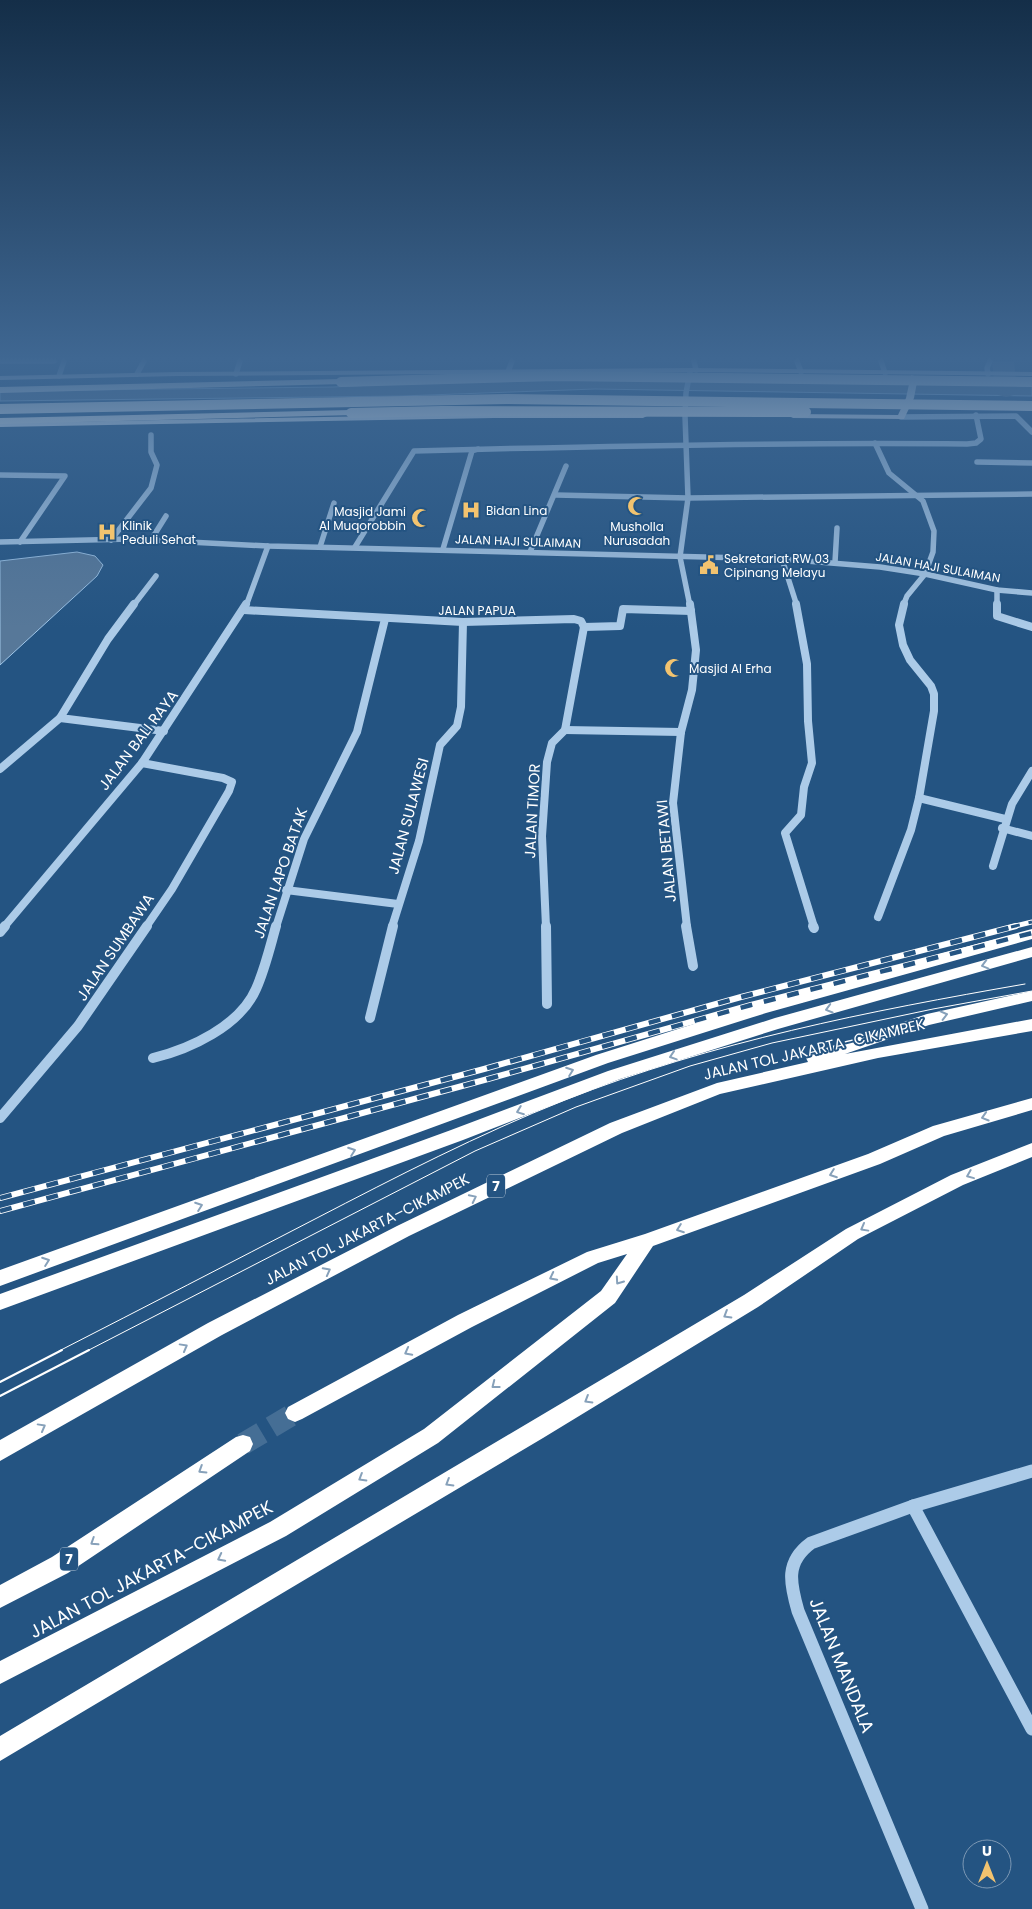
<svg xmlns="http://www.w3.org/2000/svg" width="1032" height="1909" font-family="Poppins,sans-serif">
  <rect width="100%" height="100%" fill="#245482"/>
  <!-- water -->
  <g fill="#577899" stroke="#a0c6e8">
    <polygon points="682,380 1032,386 1032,396 595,389 401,396 0,401 0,391 333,387 456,381"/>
    <polygon points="77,552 95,556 103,565 97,576 0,665 0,561"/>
  </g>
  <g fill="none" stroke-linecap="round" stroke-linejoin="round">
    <!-- river -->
    <polygon fill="#577899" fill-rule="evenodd" points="992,361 1014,361 1017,390 1014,395 1006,397 998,395 995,390"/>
    <!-- highway-tunnel -->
    <polyline stroke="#456e95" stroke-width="22" stroke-dasharray="22 11" stroke-linecap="butt" points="243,1444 295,1413"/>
    <!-- minor-far3 -->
    <g stroke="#accbe8" stroke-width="5.5">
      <polyline points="0,361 54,361"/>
      <polyline points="694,361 696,370"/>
      <polyline points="797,361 801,372"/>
      <polyline points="881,361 885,373"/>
      <polyline points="508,372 512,361"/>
      <polyline points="690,372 686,393 685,416 688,498 680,557 690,606"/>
      <polyline points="137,374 144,361"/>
      <polyline points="236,374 240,361"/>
      <polyline points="988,374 987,368 990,361"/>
      <polyline points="59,376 64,361"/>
      <polyline points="901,417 1016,416 1032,432"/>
      <polyline points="875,443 889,473 923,501 934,531 933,552 925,574 907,596 903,606"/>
      <polyline points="977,462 1032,463"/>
      <polyline points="0,475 65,476 20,542"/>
      <polyline points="556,495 688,498 1032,494"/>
      <polyline points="111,540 151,488 157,465 151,452 151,435"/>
      <polyline points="151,540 166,516"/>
      <polyline points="0,542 131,539 268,546 782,559 880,567 925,574 997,590 1032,593"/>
      <polyline points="320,547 334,503"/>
      <path d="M355 547 414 451C598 446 783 442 967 444L976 443 981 439 976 415"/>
      <polyline points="443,549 472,451 478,449"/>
      <polyline points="530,552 566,466"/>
      <polyline points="782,559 797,606"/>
      <polyline points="835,562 837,528"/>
      <polyline points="997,590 997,606"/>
      <polyline points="133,606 156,576"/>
      <polyline points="246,606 268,546"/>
    </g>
    <!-- minor-far2 -->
    <g stroke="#accbe8" stroke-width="8">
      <polyline points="134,604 108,639 60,718 164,731"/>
      <polyline points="796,604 807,664 808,721 812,763 804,787 801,815 785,833 814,927"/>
      <polyline points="997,604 997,616 1032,627"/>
      <polyline points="244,610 463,622 574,619 581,621 584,627"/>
      <polyline points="584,627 620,626 623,609 691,611"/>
      <polyline points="565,730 681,732"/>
      <polyline points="142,763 223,778 232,782 229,791 172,889 146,927"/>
      <polyline points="0,769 60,718"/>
      <polyline points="919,798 1005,819"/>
      <polyline points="1002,828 1032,836"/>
      <polyline points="993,866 1012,804 1032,771"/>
      <polyline points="286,890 398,904"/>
      <polyline points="878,917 911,830 919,798 934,711 934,694 931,686 910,660 903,645 899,625 904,604"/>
      <polyline points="4,927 142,763 246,604"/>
      <polyline points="276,927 304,839 357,732 385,619"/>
      <polyline points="392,927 419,841 440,745 457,726 461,707 463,622"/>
      <polyline points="546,927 542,836 547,762 552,743 565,730 584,627"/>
      <polyline points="687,927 673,803 681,732 692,690 696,650 690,604"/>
    </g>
    <!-- minor-far1 -->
    <g stroke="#accbe8" stroke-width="10">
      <polyline points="546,926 547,1004"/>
      <polyline points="686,926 693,966"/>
      <polyline points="813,926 814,928"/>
      <polyline points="0,932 5,926"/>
      <polyline points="370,1018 393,926"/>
      <path d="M153 1058C190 1049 240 1026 256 989 265 969 270 947 276 926"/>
      <polyline points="0,1118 78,1026 147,926"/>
    </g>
    <!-- minor -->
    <g stroke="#accbe8" stroke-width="13">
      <polyline points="913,1506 1032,1729"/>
      <path d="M922 1909 798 1611C790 1583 785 1562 811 1543L913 1506 1032 1471"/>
    </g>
    <!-- major -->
    <g fill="#eef5fd" fill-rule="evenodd">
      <polygon points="690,368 1032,372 1032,376 690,372 177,376 0,380 0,376 177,372"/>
      <polygon points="911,375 918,377 914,398 904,419 793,418 789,416 793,414 898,415 906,398"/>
      <polygon points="494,414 643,414 647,416 643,418 494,418 0,427 0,423"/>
    </g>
    <!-- highway -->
    <g fill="#fff" fill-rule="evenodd">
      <polygon points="341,379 345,382 344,384 0,393 0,387"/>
      <polygon points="351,410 356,413 354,415 0,424 0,418"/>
      <polygon points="1032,929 1032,939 766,1013 608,1063 0,1286 0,1270 596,1055 763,1002"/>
      <polygon points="1032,947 1032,957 778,1029 620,1079 463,1140 0,1310 0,1294 451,1130 608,1071 775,1018"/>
      <polygon points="1032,991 1032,1001 929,1025 845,1054 1032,1019 1032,1031 878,1058 720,1094 622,1133 409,1236 222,1335 0,1461 0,1440 208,1323 397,1226 610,1123 717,1083 808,1062 806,1058 808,1054 927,1014"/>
      <polygon points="1032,1098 1032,1110 944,1136 880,1164 653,1246 615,1303 438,1443 286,1536 0,1684 0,1661 270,1522 424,1429 601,1291 627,1254 598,1263 472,1327 302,1419 295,1422 288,1419 285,1413 288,1407 458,1315 587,1252 645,1234 868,1154 933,1126"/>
      <polygon points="1032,1143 1032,1157 963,1185 858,1239 758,1307 543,1438 0,1761 0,1736 744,1295 846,1229 951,1175"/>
      <polygon points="243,1435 250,1437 253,1444 250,1451 68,1573 0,1608 0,1585 52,1557 236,1437"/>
    </g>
    <!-- tram-far1 -->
    <g stroke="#fff" stroke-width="1">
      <path d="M59 1351C145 1307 230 1263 315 1219 396 1177 479 1134 565 1100 712 1042 869 1011 1025 984"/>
      <polyline points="87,1351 475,1151 576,1107 690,1066 772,1043 933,1009 1032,991"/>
    </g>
    <!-- tram -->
    <g stroke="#fff" stroke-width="2">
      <polyline points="0,1382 62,1350"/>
      <polyline points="0,1396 89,1350"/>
    </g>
    <!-- rail-far1 casing -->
    <g stroke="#fff" stroke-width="5">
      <polyline id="rail-far1" points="1011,927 1032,922"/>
    </g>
    <!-- rail casing -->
    <g stroke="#fff" stroke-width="6">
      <g id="rail">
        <polyline points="0,1198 484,1069 741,997 1016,926"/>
        <polyline points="0,1211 488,1079 751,1005 1032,933"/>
      </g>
    </g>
    <!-- rail-far1 -->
    <use href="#rail-far1" stroke="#245482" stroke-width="3" stroke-dasharray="9" stroke-linecap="butt"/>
    <!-- rail -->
    <use href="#rail" stroke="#245482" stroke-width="4.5" stroke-dasharray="12" stroke-linecap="butt"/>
    <!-- highway-bridge -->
    <g stroke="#fff" stroke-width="10">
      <polyline points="341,382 556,376 1032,382"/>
      <polyline points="0,409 506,399 1032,406"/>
      <polyline points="351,413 442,411 806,412"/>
    </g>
  </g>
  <!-- one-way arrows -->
  <defs><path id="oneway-chevron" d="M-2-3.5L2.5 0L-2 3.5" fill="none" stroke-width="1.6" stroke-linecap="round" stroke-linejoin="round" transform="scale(1.25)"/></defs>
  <g stroke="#87a1ba">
    <use href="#oneway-chevron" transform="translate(985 965) rotate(165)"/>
    <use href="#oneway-chevron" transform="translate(829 1009) rotate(164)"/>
    <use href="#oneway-chevron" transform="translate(944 1015) rotate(-14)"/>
    <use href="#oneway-chevron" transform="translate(673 1056) rotate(162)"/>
    <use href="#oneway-chevron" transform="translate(570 1071) rotate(-20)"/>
    <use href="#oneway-chevron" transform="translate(520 1111) rotate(159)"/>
    <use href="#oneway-chevron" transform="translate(985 1117) rotate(163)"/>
    <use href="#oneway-chevron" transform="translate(352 1151) rotate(-20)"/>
    <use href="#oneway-chevron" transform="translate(833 1174) rotate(160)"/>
    <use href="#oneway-chevron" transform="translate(970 1175) rotate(158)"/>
    <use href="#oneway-chevron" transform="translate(473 1198) rotate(-26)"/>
    <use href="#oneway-chevron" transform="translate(199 1206) rotate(-20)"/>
    <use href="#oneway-chevron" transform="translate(864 1228) rotate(151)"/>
    <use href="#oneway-chevron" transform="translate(680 1229) rotate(160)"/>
    <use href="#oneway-chevron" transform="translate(46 1261) rotate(-20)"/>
    <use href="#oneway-chevron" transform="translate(327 1271) rotate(-28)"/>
    <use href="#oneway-chevron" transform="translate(553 1277) rotate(153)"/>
    <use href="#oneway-chevron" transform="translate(619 1281) rotate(125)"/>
    <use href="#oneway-chevron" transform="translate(727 1315) rotate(149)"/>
    <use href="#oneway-chevron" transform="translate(184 1347) rotate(-29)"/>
    <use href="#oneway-chevron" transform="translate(408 1352) rotate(152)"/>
    <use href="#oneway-chevron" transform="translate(495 1385) rotate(142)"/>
    <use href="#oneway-chevron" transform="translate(588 1400) rotate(149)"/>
    <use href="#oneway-chevron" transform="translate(42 1427) rotate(-29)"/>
    <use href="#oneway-chevron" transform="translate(202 1470) rotate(148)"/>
    <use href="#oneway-chevron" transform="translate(362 1478) rotate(149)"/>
    <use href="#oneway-chevron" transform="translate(449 1483) rotate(149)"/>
    <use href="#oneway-chevron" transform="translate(94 1542) rotate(147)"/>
    <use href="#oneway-chevron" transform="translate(221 1558) rotate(153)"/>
  </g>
  <!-- sky -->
  <linearGradient id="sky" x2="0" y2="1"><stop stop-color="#142e48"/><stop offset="0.57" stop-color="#3f6792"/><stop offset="1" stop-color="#3f6792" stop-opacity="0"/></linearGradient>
  <rect width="1032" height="628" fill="url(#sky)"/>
  <!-- icons -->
  <defs>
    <g id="mosque-bare" transform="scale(1.5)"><path d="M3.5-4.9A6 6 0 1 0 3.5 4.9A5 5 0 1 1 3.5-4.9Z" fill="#f2c36f" stroke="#245482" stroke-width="2.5" paint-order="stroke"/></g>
    <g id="hospital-bare" transform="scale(1.5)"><path d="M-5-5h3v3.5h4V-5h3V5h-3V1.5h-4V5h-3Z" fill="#f2c36f" stroke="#245482" stroke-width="2.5" paint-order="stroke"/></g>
    <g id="civic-bare" transform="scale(1.5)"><path d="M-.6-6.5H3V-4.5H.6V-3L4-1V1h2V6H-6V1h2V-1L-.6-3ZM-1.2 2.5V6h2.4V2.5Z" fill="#f2c36f" stroke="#245482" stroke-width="2.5" paint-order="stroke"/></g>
  </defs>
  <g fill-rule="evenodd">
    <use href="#mosque-bare" x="637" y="506"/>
    <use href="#hospital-bare" x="471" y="510"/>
    <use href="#mosque-bare" x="421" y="518"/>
    <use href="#hospital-bare" x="107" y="532"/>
    <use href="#civic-bare" x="709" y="565"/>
    <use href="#mosque-bare" x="674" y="668"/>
  </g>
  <g text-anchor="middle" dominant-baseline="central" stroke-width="4" stroke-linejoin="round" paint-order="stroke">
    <!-- far-poi labels -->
    <g font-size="12" fill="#fff" stroke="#245482" text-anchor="start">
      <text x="486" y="510">Bidan Lina</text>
      <text x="406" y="511" text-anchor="end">Masjid Jami<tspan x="406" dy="14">Al Muqorobbin</tspan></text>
      <text x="122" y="525">Klinik<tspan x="122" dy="14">Peduli Sehat</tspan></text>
      <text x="637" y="526" text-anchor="middle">Musholla<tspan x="637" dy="14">Nurusadah</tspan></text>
      <text x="724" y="558">Sekretariat RW 03<tspan x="724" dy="14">Cipinang Melayu</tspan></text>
      <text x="689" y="668">Masjid Al Erha</text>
    </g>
    <!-- far-street labels -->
    <g font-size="12" fill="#fff" stroke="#245482">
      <text transform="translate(518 541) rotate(2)">JALAN HAJI SULAIMAN</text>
      <text transform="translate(938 567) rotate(10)">JALAN HAJI SULAIMAN</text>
      <text x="477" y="610">JALAN PAPUA</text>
    </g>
    <!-- shield labels -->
    <g fill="#245482" stroke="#bdccda" stroke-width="1">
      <rect x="487" y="1174.5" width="18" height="23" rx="4"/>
      <rect x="60" y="1547.5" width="18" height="23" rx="4"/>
    </g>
    <g font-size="14" font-weight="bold" fill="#fff">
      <text x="496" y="1186">7</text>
      <text x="69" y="1559">7</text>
    </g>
    <!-- street labels -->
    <g font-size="15" fill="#fff" stroke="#245482">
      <text transform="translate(138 740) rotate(-53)">JALAN BALI RAYA</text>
      <text transform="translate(532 811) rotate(-87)">JALAN TIMOR</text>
      <text transform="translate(408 816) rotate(-75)">JALAN SULAWESI</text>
      <text transform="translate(666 851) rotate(-95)">JALAN BETAWI</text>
      <text transform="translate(280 873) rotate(-71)">JALAN LAPO BATAK</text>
      <text transform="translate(115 947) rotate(-56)">JALAN SUMBAWA</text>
      <text transform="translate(814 1049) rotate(-13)">JALAN TOL JAKARTA–CIKAMPEK</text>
      <text transform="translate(367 1229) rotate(-27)">JALAN TOL JAKARTA–CIKAMPEK</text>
    </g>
    <!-- near-street labels -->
    <g font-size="18" fill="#fff" stroke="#245482">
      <text transform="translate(151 1569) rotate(-28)">JALAN TOL JAKARTA–CIKAMPEK</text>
      <text transform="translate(842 1665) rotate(68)">JALAN MANDALA</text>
    </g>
  </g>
  <!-- north arrow -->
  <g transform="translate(987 1864)"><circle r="24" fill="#245482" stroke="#7c98b4"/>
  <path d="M0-4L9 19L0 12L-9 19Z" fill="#f2c36f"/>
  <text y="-8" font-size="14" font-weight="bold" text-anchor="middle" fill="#ffffff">U</text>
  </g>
</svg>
